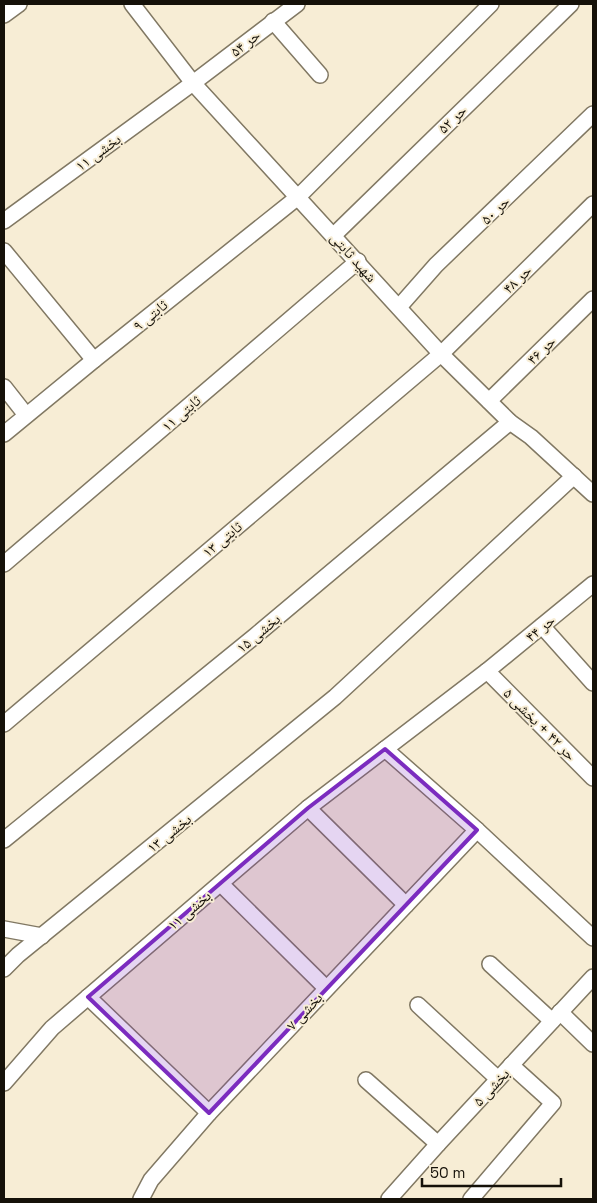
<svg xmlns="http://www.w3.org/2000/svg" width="597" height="1203" font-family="'Space Grotesk','Noto Naskh Arabic',sans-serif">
  <rect width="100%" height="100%" fill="#f7edd5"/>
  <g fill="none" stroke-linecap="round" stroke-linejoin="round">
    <!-- street casing -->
    <g stroke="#817863" stroke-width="18">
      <g id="street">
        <polyline points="132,4 193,83 441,354 510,422 531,437 593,494"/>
        <polyline points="4,15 19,4"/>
        <polyline points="273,21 320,75"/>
        <polyline points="4,221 193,83 297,4"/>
        <polyline points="334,235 571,4"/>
        <polyline points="4,251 94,360"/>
        <polyline points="399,307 436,265 593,114"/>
        <polyline points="4,387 26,415"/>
        <polyline points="489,401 593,299"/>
        <polyline points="4,434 94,360 298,197 491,4"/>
        <polyline points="4,564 358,261"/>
        <polyline points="542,626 593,683"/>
        <polyline points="487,671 593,778"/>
        <polyline points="4,724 441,354 593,204"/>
        <polyline points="385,749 477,830 593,938"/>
        <polyline points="308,808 406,905"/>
        <polyline points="4,840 255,636 510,422"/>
        <polyline points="221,884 326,988"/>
        <polyline points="4,929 42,936"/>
        <polyline points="490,964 552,1021"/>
        <polyline points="4,969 18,955 335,697 574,476"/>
        <polyline points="88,997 209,1113"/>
        <polyline points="418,1005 498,1079"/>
        <polyline points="560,1012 593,1044"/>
        <polyline points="366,1080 438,1144"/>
        <polyline points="4,1083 52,1028 308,808 487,671 593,584"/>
        <polyline points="141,1199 151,1180 209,1113 477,830"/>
        <polyline points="389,1199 438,1144 593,977"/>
        <polyline points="471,1199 553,1103 511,1065"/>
      </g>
    </g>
    <!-- street -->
    <use href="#street" stroke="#fff" stroke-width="15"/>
  </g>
  <!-- marked area -->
  <path fill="#7b2cbf" fill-opacity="0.2" stroke="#7b2cbf" stroke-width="4" stroke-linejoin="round" d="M385 749 477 830 209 1113 88 997 308 808Z"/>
  <g text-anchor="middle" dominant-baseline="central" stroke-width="4" stroke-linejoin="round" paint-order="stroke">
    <!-- street labels -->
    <g font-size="15" fill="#151109" stroke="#f7edd5">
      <text transform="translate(245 43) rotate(-38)">حر ۵۴</text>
      <text transform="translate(452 119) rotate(-44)">حر ۵۲</text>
      <text transform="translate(98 152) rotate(-36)">بخشی ۱۱</text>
      <text transform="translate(495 210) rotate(-44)">حر ۵۰</text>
      <text transform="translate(354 257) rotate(48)">شهید ثابتی</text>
      <text transform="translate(517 279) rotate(-44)">حر ۴۸</text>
      <text transform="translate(150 315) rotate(-39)">ثابتی ۹</text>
      <text transform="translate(541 350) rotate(-44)">حر ۴۶</text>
      <text transform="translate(181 413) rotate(-41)">ثابتی ۱۱</text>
      <text transform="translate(222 539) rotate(-40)">ثابتی ۱۳</text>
      <text transform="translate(540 628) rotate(-39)">حر ۴۴</text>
      <text transform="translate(258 633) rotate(-40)">بخشی ۱۵</text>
      <text transform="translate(540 724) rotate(45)">حر ۴۲ + بخشی ۵</text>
      <text transform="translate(169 833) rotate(-39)">بخشی ۱۳</text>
      <text transform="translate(189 910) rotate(-41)">بخشی ۱۱</text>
      <text transform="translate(304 1011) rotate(-47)">بخشی ۷</text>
      <text transform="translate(491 1087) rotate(-47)">بخشی ۵</text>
    </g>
  </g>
  <!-- border -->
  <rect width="597" height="1203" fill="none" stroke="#151109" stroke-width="10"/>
  <!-- scale -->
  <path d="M422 1178v8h139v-8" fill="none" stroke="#151109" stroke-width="2.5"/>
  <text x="430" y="1178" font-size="15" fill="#151109" stroke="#f7edd5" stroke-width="4" paint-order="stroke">50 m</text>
</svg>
